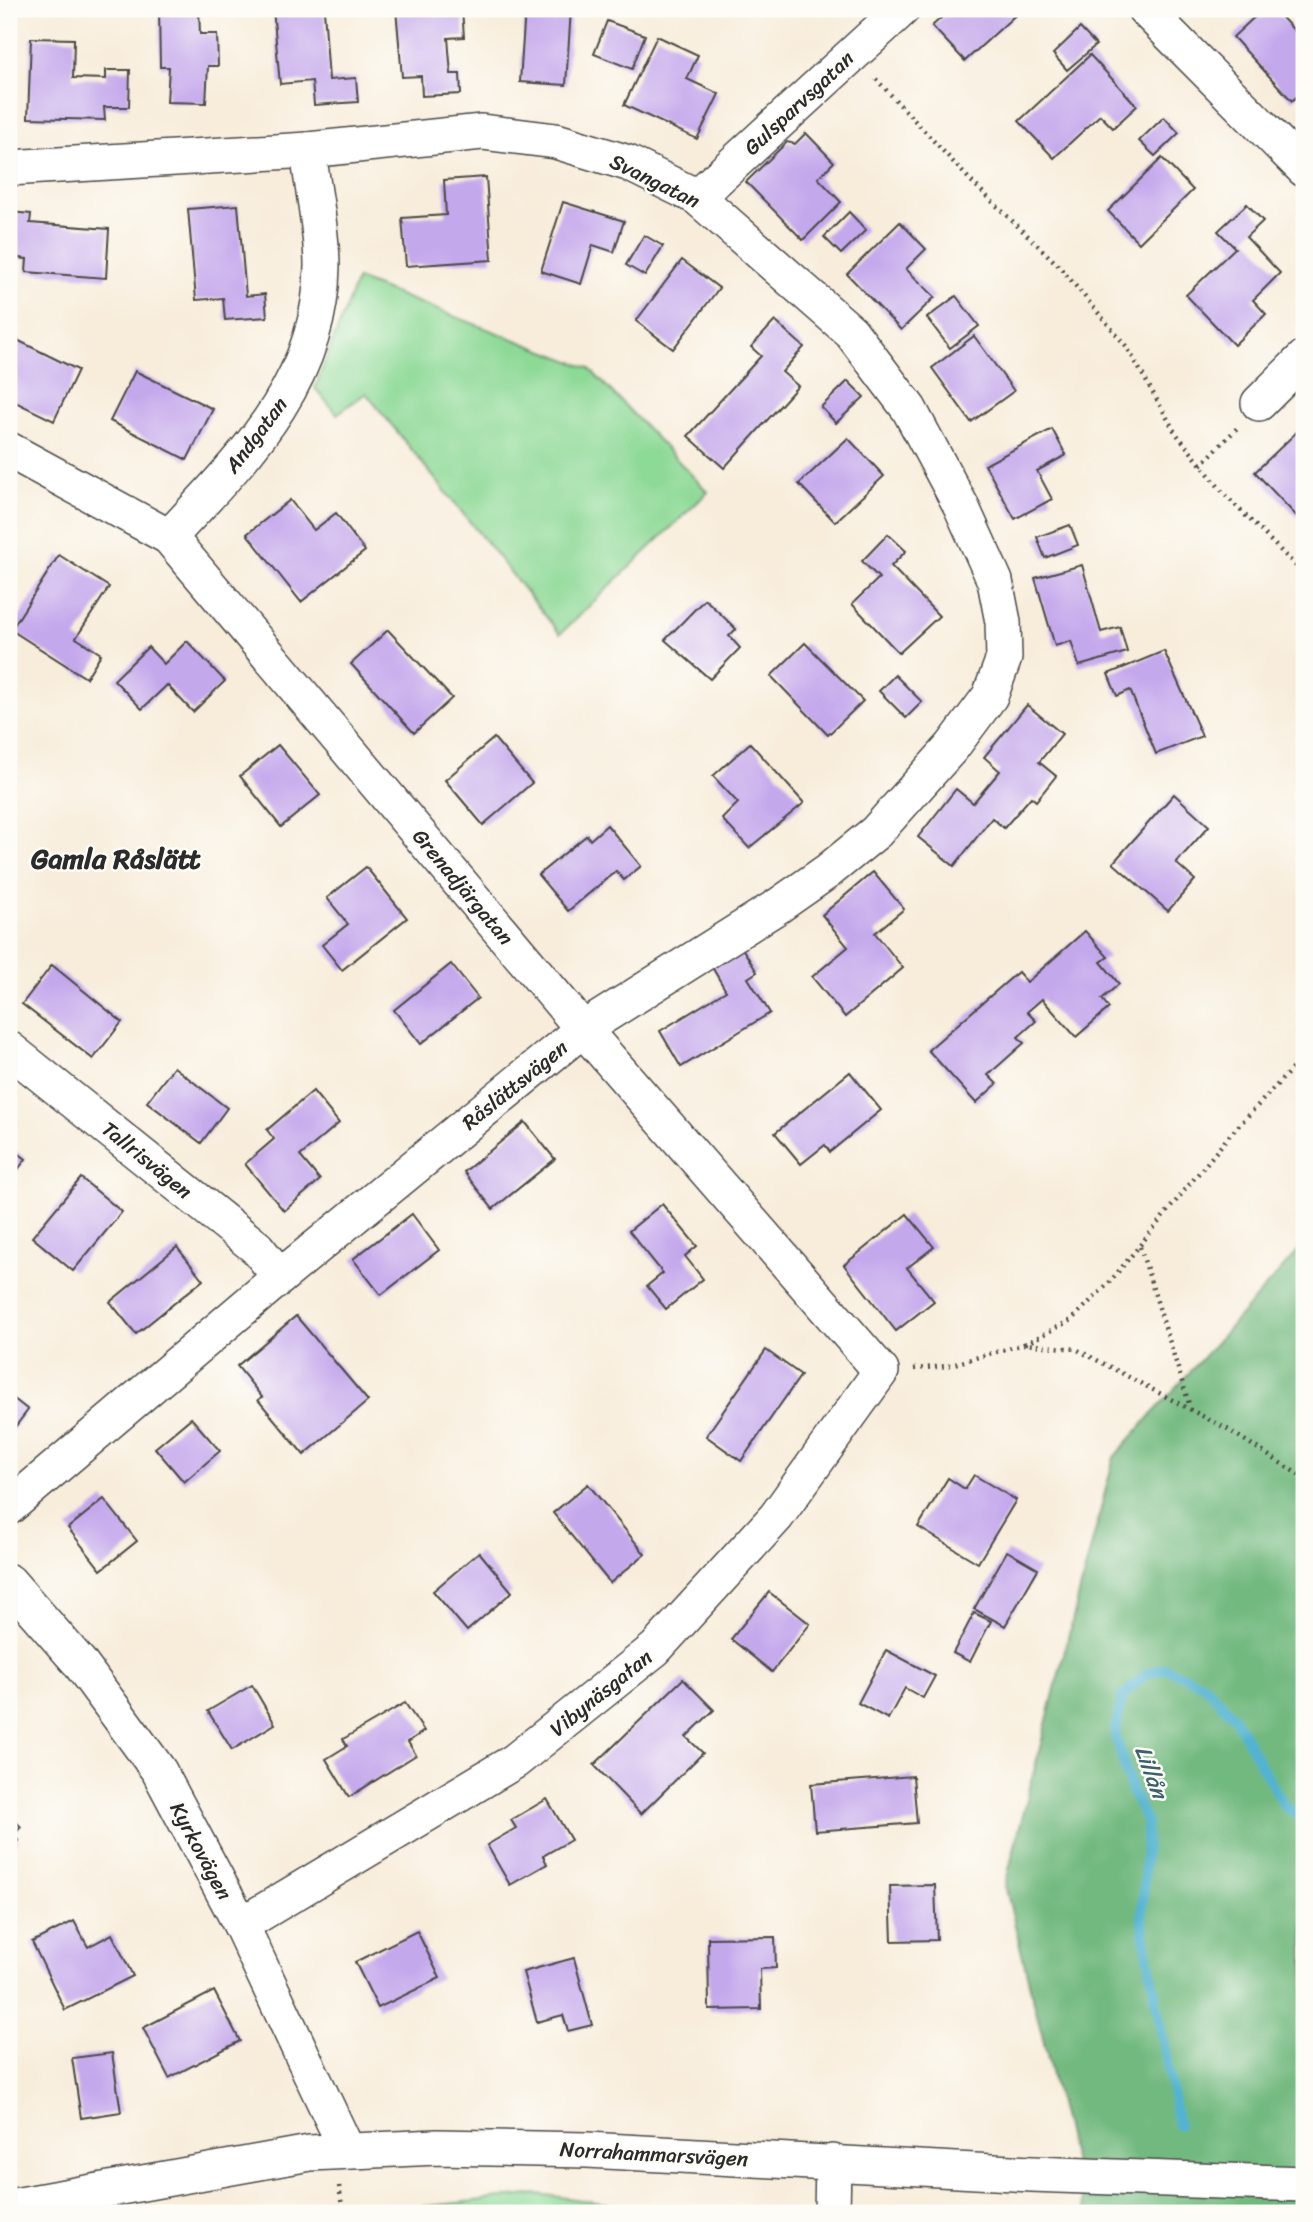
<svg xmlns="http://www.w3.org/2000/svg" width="1313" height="2222" font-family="Sriracha,sans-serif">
  <rect width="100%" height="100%" fill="#fdfcf7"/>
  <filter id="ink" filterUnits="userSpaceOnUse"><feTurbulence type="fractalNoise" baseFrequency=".0143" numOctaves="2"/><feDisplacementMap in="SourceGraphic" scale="14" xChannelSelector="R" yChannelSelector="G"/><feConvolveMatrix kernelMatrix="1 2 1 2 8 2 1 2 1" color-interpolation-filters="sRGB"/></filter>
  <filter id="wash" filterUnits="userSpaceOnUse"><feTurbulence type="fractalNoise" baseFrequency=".00686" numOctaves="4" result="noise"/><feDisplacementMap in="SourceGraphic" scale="28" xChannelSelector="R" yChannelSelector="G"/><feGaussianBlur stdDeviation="1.57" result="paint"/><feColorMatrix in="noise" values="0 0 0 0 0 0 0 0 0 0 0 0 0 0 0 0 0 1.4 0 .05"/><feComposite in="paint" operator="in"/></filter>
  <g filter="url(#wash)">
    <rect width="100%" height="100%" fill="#f8eddb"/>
    <!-- green -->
    <g fill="#8dd996" stroke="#5c8260" stroke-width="2">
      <polygon points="357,279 589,368 708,492 560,634 366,393 337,414 315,388"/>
      <polygon points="538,2194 674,2213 366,2213"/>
    </g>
    <!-- forest -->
    <polygon fill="#72b97f" stroke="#4e7255" stroke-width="2" points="1304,1244 1304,2213 1086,2213 1005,1885 1114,1457"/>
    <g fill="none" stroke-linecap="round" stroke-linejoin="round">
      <!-- stream -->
      <polyline stroke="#53b3d2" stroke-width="10" points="1178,2125 1142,1921 1147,1823 1132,1791 1115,1734 1122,1697 1146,1674 1165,1668 1204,1685 1234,1717 1284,1806 1304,1819"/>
    </g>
    <g id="blocks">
      <!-- building -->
      <g fill="#c4a8ec">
        <polygon points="159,9 199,9 200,34 217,34 218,66 208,66 206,103 167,102 169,67 160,67"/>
        <polygon points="273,9 324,9 329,80 356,78 358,102 314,105 312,81 280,84"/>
        <polygon points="396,9 462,9 464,37 448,38 451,74 460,74 461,94 422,96 421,76 402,77"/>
        <polygon points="525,9 571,9 566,85 520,82"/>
        <polygon points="951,9 1022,9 965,61 932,26"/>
        <polygon points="1263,9 1274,9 1304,41 1304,90 1292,101 1233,37"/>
        <polygon points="607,21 645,35 632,69 594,54"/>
        <polygon points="1080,28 1096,45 1067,70 1053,54"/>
        <polygon points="657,36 698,55 687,79 719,94 697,139 624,105"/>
        <polygon points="31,38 74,39 73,78 106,79 106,70 130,70 129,107 104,107 105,120 28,118"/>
        <polygon points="1090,55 1137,106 1113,128 1100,115 1054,158 1019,121"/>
        <polygon points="1164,117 1179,133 1155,156 1139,141"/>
        <polygon points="806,133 834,162 818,178 841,202 803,240 746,182 787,142 795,144"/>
        <polygon points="1162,158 1193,190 1139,243 1108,211"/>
        <polygon points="486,177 492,260 406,266 402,218 446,215 444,180"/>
        <polygon points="563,202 624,221 614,252 593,245 581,284 541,271"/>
        <polygon points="1247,204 1263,221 1246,237 1280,273 1253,300 1266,314 1234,345 1186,295 1235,248 1218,231"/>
        <polygon points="238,205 246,296 265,294 267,317 225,320 223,298 196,300 188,209"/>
        <polygon points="9,212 31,214 30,223 109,229 106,278 26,272 27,259 9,257"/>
        <polygon points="849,212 866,230 841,254 824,237"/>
        <polygon points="900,222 926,249 906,269 935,297 901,330 847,274"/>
        <polygon points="644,235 663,246 645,276 626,265"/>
        <polygon points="682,260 719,288 673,349 636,321"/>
        <polygon points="956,296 979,326 950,348 927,318"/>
        <polygon points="775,321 804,347 782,372 798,386 724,468 688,436 761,356 751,347"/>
        <polygon points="9,336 78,370 54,421 9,399"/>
        <polygon points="974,336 1014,391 971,422 932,368"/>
        <polygon points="135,371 213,409 187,460 110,421"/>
        <polygon points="848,381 864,397 836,423 821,407"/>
        <polygon points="1304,425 1304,524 1255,472"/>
        <polygon points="1052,429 1066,455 1037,471 1052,499 1015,519 985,465"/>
        <polygon points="848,438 884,476 835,522 799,484"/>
        <polygon points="290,500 314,530 336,513 365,551 301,602 247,534"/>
        <polygon points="1070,525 1078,545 1045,558 1037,537"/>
        <polygon points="888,534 906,551 891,566 939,616 899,653 852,604 879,578 862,561"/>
        <polygon points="59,555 109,587 76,638 101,654 86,678 11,630"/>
        <polygon points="1082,565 1101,632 1120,627 1127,652 1079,666 1071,641 1055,646 1035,578"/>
        <polygon points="705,599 736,629 729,636 740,648 710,679 665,640"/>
        <polygon points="388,630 452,698 414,733 351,664"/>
        <polygon points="187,641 225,681 193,712 167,685 142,709 114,680 148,647 164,664"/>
        <polygon points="805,643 863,701 828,735 771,676"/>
        <polygon points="1164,651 1202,736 1156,754 1130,690 1117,696 1108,674"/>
        <polygon points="895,675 922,702 906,718 879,691"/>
        <polygon points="1027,705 1062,734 1039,762 1056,776 1036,801 1031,797 1004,828 992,818 954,866 918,837 956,789 973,803 1000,771 984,757"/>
        <polygon points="494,738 532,783 483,825 445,780"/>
        <polygon points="750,743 804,803 749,848 722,819 738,803 713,776"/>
        <polygon points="278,745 320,795 281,827 240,776"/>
        <polygon points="1174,794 1209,826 1176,863 1195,880 1168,911 1113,863"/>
        <polygon points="607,825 641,866 624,880 616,871 568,911 538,875 587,835 590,840"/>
        <polygon points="366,867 407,918 342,970 322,945 348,924 327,898"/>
        <polygon points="873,872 904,909 875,933 903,968 845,1017 812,977 848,947 822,915"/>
        <polygon points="1085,931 1108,957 1101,962 1119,984 1102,999 1109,1008 1076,1037 1042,999 1027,1012 1036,1021 1018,1037 1024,1043 988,1075 997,1084 976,1103 928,1050 1018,972 1027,982"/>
        <polygon points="742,948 757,972 748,978 770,1013 681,1067 660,1031 726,991 712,967"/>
        <polygon points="451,964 478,998 421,1044 394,1010"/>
        <polygon points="52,965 122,1022 93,1059 22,1004"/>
        <polygon points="174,1067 227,1108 201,1143 147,1102"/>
        <polygon points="850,1072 881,1110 830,1152 825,1145 801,1164 775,1133"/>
        <polygon points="313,1091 339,1123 300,1156 320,1180 284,1211 245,1164 274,1139 267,1130"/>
        <polygon points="525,1122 555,1159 493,1209 464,1172"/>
        <polygon points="9,1146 26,1159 9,1181"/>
        <polygon points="81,1178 122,1212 73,1271 32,1237"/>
        <polygon points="662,1204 697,1246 685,1256 703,1279 666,1309 647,1286 663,1273 629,1231"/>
        <polygon points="412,1214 439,1250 381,1295 353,1259"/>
        <polygon points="907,1214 934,1247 907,1268 934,1301 896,1331 844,1265"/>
        <polygon points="177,1247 203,1280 136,1334 110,1302"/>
        <polygon points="296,1316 368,1401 304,1455 258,1400 262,1397 237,1366"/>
        <polygon points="766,1350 801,1375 741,1461 706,1436"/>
        <polygon points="9,1395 28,1410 9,1435"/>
        <polygon points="191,1418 220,1451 184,1482 155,1448"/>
        <polygon points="974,1475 1016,1500 978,1563 918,1527 948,1478 965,1489"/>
        <polygon points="588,1484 645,1554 610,1583 553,1513"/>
        <polygon points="104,1499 137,1541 101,1570 68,1528"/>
        <polygon points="1007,1551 1038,1569 1005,1626 974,1609"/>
        <polygon points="479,1552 512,1592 467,1631 433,1591"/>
        <polygon points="769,1592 810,1624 772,1672 731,1639"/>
        <polygon points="974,1613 991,1621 970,1662 953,1653"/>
        <polygon points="886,1650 935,1676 923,1698 905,1688 888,1719 858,1703"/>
        <polygon points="683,1679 714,1710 686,1737 703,1753 641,1814 594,1765"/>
        <polygon points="252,1685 275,1724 232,1750 208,1711"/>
        <polygon points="405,1703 424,1731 408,1742 416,1755 349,1797 326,1759 347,1746 343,1739"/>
        <polygon points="913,1776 917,1823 815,1831 811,1784"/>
        <polygon points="547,1799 571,1840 543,1856 547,1864 510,1885 487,1845 516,1828 511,1820"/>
        <polygon points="9,1814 21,1827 13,1835 19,1841 9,1850"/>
        <polygon points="935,1885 937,1940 892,1941 890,1886"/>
        <polygon points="74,1921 88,1947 112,1934 133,1976 65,2010 32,1942"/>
        <polygon points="417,1931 440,1978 378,2008 355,1962"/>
        <polygon points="775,1937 776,1968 760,1969 761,2009 709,2010 708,1938"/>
        <polygon points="574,1958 592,2025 568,2031 563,2015 537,2022 523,1972"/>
        <polygon points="214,1991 240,2041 169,2078 143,2028"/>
        <polygon points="112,2053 121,2112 81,2118 72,2058"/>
      </g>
    </g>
  </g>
  <g filter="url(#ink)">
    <use href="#blocks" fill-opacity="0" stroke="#4a4845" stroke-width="2"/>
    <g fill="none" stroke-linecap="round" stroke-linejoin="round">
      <!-- minor casing -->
      <g stroke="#4a4845" stroke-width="38">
        <g id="minor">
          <polyline points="1145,9 1304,169"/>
          <polyline points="9,168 308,150 482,132 556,141 628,163 697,197 851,332 909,409 961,506 995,581 1003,622 1004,658 990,696 952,747 876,832 828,871 778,906 583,1029 280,1277 9,1507"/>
          <polyline points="697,197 902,9"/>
          <polyline points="1259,403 1304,358"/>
          <polyline points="9,450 169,537 583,1029 881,1371 776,1517 655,1649 515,1761 241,1925"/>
          <path d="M169 537C243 458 321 383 322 266 322 228 312 187 308 150"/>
          <polyline points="9,1049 257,1248 280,1277"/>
          <polyline points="9,1582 79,1662 159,1771 241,1925 347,2150"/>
          <polyline points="9,2207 310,2153 437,2147 587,2150 1032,2174 1304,2184"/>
          <polyline points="832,2213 833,2162"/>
        </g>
      </g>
      <!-- path -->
      <g stroke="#4a4845" stroke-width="4.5" stroke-dasharray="2 5" stroke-linecap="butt">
        <polyline points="876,79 971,181 1058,265 1127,347 1175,432 1226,496 1304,574"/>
        <polyline points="1201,465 1237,428"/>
        <polyline points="1140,1247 1190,1407"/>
        <polyline points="1025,1344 1071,1320 1109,1283 1229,1136 1304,1056"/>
        <polyline points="914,1369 947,1366 1024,1344 1076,1349 1227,1429 1304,1478"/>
        <polyline points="339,2186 343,2213"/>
      </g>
      <!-- minor -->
      <use href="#minor" stroke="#fff" stroke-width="35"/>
    </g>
  </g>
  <g text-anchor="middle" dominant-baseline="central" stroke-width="5" stroke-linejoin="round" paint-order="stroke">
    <!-- street labels -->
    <g font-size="21" fill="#2b2b2b" stroke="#fdfcf7">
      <text transform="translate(799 103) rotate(-43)">Gulsparvsgatan</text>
      <text transform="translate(655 181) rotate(26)">Svangatan</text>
      <text transform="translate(256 435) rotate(-53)">Andgatan</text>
      <text transform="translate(463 887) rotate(50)">Grenadjärgatan</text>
      <text transform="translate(515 1085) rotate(-39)">Råslättsvägen</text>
      <text transform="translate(147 1160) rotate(39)">Tallrisvägen</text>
      <text transform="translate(601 1693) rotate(-39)">Vibynäsgatan</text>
      <text transform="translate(201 1851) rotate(62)">Kyrkovägen</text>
      <text transform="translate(654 2154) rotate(3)">Norrahammarsvägen</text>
    </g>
    <!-- water labels -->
    <g font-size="23" font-style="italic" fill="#3b616e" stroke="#fdfcf7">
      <text transform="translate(1151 1772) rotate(70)">Lillån</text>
    </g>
    <!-- district labels -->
    <g font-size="28" font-weight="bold" fill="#2b2b2b" stroke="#fdfcf7">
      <text x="116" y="858">Gamla Råslätt</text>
    </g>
  </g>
  <!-- margin -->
  <rect width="1313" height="2222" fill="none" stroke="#fdfcf7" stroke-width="35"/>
</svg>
